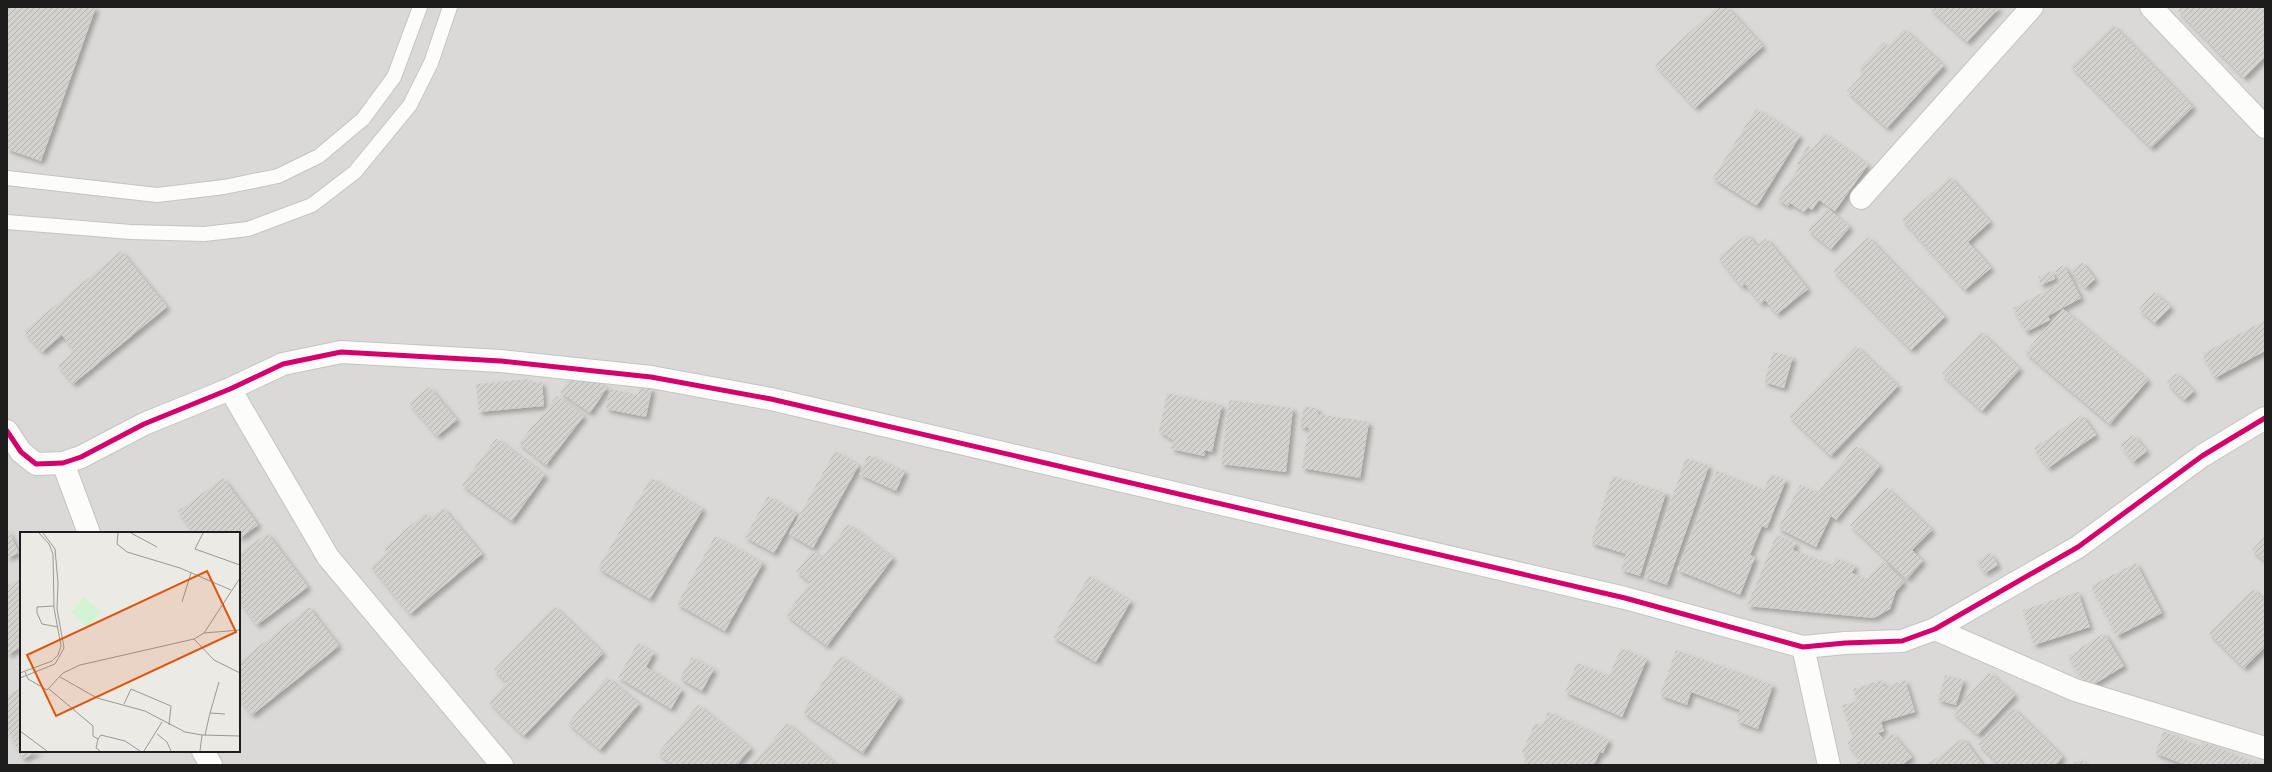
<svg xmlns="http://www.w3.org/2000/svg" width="2272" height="772" font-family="Ubuntu,sans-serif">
  <defs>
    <pattern id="building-hatch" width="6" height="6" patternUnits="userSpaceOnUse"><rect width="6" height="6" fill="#d4d2ce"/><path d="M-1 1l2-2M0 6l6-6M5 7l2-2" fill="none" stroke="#b6b4b0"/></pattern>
    <filter id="shadow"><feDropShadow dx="3.5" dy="3.5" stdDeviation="2" flood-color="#0004"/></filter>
  </defs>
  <rect width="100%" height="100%" fill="#eceae5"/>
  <!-- residential -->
  <path fill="#dbd9d7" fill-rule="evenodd" d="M7 7H2265V765H7ZM21 533H239V751H21Z"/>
  <!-- building -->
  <g fill="url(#building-hatch)" filter="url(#shadow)">
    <polygon points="7,7 96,7 41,161 7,149"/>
    <polygon points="1717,7 1727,7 1763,46 1695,108 1655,64"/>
    <polygon points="1929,7 2000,7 1967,42"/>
    <polygon points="2182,7 2265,7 2265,57 2244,78 2178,11"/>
    <polygon points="2113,25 2193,107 2151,148 2071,66"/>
    <polygon points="1904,29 1944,66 1887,128 1847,91 1864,73 1859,68 1884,42 1888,46"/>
    <polygon points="1756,109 1800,136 1757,206 1713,178"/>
    <polygon points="1824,133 1868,165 1835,211 1819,200 1812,210 1808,207 1804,212 1790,203 1788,206 1777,199 1800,166 1797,163 1808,146 1813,149"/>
    <polygon points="1950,177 1990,222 1968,242 1991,268 1965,290 1902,219"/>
    <polygon points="1827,208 1850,227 1831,249 1808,230"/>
    <polygon points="1747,234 1757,246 1766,238 1808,289 1777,314 1765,300 1761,304 1745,284 1742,287 1718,257"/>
    <polygon points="1868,237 1945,317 1911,350 1833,270"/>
    <polygon points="121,251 167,307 73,384 58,365 75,351 62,335 42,352 24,331"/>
    <polygon points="2082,262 2095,279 2085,288 2071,270"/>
    <polygon points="2064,265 2081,298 2048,316 2050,320 2026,332 2013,308 2061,283 2055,270"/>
    <polygon points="2052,271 2055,279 2041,285 2038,277"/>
    <polygon points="2154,292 2171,307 2155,323 2139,309"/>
    <polygon points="2063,309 2148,380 2110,424 2025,352"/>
    <polygon points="2265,320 2265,351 2215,378 2202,354"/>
    <polygon points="1981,332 2020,369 1982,411 1942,374"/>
    <polygon points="1856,346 1898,386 1831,456 1789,416"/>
    <polygon points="1773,352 1793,357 1784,388 1764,382"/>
    <polygon points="2176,373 2194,391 2184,400 2167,383"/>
    <polygon points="571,377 594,379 607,388 590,413 560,392"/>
    <polygon points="528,379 529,383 542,382 544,406 479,412 476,384"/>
    <polygon points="640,386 652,389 646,417 606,409 610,389 638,395"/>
    <polygon points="429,387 457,420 437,436 409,403"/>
    <polygon points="1167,393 1222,405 1212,452 1205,450 1204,456 1171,449 1173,440 1159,431"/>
    <polygon points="557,396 584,416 546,465 519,443"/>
    <polygon points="1229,400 1293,408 1286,472 1221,464"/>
    <polygon points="1304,406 1318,409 1317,414 1369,422 1360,478 1302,468 1309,428 1300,427"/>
    <polygon points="2082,415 2096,435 2048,468 2034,448"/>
    <polygon points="2133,435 2147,451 2133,462 2120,444"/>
    <polygon points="496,438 545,475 512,521 462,485"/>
    <polygon points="1856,446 1880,466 1836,520 1831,516 1816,547 1778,528 1800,485 1817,493"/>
    <polygon points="835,451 859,465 813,548 789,534"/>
    <polygon points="868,455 905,471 896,491 859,474"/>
    <polygon points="1686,458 1709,466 1667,585 1644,577"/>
    <polygon points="1717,471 1764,490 1770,474 1786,480 1767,528 1762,526 1750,555 1755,557 1740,595 1677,570"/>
    <polygon points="1612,476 1666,493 1640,576 1621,570 1626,554 1591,543"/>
    <polygon points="223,478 258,525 239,539 239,533 194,533 178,511"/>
    <polygon points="651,478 703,509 650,599 598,568"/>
    <polygon points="1886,487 1932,530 1912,550 1923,561 1907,579 1850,525"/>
    <polygon points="768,496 797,513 774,553 745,537"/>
    <polygon points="443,508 482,554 410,614 371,566 388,552 384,548 425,513 430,518"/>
    <polygon points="848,524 893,558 827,646 786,615 810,582 796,571 812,550 822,558"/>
    <polygon points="7,528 19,553 7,558"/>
    <polygon points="267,533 308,587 257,625 239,601 239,554"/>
    <polygon points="1776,535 1796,543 1793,550 1832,565 1836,558 1855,566 1852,573 1866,579 1883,561 1904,582 1896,591 1890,609 1874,618 1747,606"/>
    <polygon points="715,536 763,563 725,631 677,604"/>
    <polygon points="2265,536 2265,561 2252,550"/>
    <polygon points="1990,553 1998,565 1985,573 1977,561"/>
    <polygon points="2136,563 2162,613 2117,636 2091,586"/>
    <polygon points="1089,576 1131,601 1096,662 1053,637"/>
    <polygon points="21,578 21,647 7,655 7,586"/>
    <polygon points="2253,589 2265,601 2265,647 2244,668 2209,633"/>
    <polygon points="2078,592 2090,627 2034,645 2023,610"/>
    <polygon points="554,606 603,653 524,736 489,702 507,682 494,670"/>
    <polygon points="309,607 339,646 252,715 239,698 239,662"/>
    <polygon points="2104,633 2124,666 2088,688 2068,656"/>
    <polygon points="638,643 654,653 646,667 682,690 671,709 618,677"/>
    <polygon points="1621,648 1647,659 1622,717 1565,692 1577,663 1609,676"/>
    <polygon points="1676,650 1773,685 1758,729 1737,721 1740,710 1691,692 1687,705 1660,695"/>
    <polygon points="840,656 900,697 863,753 803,712"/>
    <polygon points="692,657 714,669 702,691 680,678"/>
    <polygon points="1989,672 2015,695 1978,735 1953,712"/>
    <polygon points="1945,675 1964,680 1956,705 1938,700"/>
    <polygon points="607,677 639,704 600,750 568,723"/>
    <polygon points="1881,680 1884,687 1905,680 1915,712 1881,722 1884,731 1878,733 1884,740 1892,733 1912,757 1902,765 1853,765 1860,759 1847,743 1853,738 1842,705 1857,701 1853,689"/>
    <polygon points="21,688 21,751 39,751 23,759 7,729 7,695"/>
    <polygon points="698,705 751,748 737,765 672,765 658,753"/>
    <polygon points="2013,708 2063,757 2056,765 2000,765 1978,744"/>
    <polygon points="1548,712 1609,740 1603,753 1600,752 1594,765 1523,765 1528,755 1522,752 1535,723 1542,726"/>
    <polygon points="787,723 837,765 752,765"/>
    <polygon points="2164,731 2201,747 2203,742 2262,765 2186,765 2155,753"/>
    <polygon points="1963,738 1983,765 1927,765"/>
    <polygon points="2081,759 2086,765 2072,765"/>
  </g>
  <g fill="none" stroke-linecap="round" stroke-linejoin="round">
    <!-- lane casing -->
    <g stroke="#c4c4c1" stroke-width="16">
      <g id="lane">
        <polyline points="7,178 157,195 224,187 278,176 319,156 363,119 394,77 420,7"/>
        <polyline points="7,222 131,232 204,234 248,229 312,205 355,172 410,105 431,63 450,7"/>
      </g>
    </g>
    <!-- street casing -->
    <g stroke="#c4c4c1" stroke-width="24">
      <g id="street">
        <polyline points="2151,7 2265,127"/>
        <polyline points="1861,198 2032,7"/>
        <polyline points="230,389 328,557 502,765"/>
        <polyline points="7,431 21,452 36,464 63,463 81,457 144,424 230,389 283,364 341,352 501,361 651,377 771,399 1625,598 1803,647 1845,643 1902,641 1935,629 2078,547 2202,456 2265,418"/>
        <polyline points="63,463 89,533"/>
        <polyline points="1935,629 2075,690 2265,748"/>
        <polyline points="1803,647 1829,765"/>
        <polyline points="203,751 211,765"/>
      </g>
    </g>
    <!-- lane -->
    <use href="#lane" stroke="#fcfcfb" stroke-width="14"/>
    <!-- street -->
    <use href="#street" stroke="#fcfcfb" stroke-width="22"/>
    <!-- cycleway casing -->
    <g stroke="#fff" stroke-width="8">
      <polyline id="cycleway" points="7,431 21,452 36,464 63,463 81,457 144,424 230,389 283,364 341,352 501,361 651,377 771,399 1625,598 1803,647 1845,643 1902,641 1935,629 2078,547 2202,456 2265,418"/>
    </g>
    <!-- cycleway -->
    <use href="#cycleway" stroke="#d6006c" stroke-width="5"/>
  </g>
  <!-- overview -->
  <g transform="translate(20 532)">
    <rect width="220" height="220" fill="#eceae5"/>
    <path d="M64 65 81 80 67 95 51 80Z" fill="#d2f4d2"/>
    <path fill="none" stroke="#999895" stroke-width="1" d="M98 1 97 12 107 20 160 36 211 58M111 1 137 15M183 1 175 17 220 33M162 70 171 41M34 74 17 75V81L22 92 38 95M184 101 220 98M174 107 194 128 220 141M5 140 8 147 27 158 43 141 60 133 174 107 184 101 220 46M0 141 32 129 38 123 41 114 34 76 33 22 29 12 19 1M40 145 77 166 125 179 165 200 182 203 220 204M0 146 35 132 44 116 37 77 38 51 35 17 23 1M29 157 73 194V204L78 207 76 216 80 219M104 172 111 157 151 174 149 193M190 181 199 150M0 199 27 219M137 202 147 210 151 219M185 203 190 181 205 182M78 207 81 203 105 209 120 219M124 219 142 190M180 219 182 203"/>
    <path fill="#de560d" fill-opacity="0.15" stroke="#de560d" stroke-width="2" d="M187 39 216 100 36 184 7 123Z"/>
    <rect width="220" height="220" fill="none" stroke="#1d1d1d" stroke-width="2"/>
  </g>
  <!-- border -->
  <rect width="2272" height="772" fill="none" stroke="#1d1d1d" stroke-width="16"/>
</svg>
